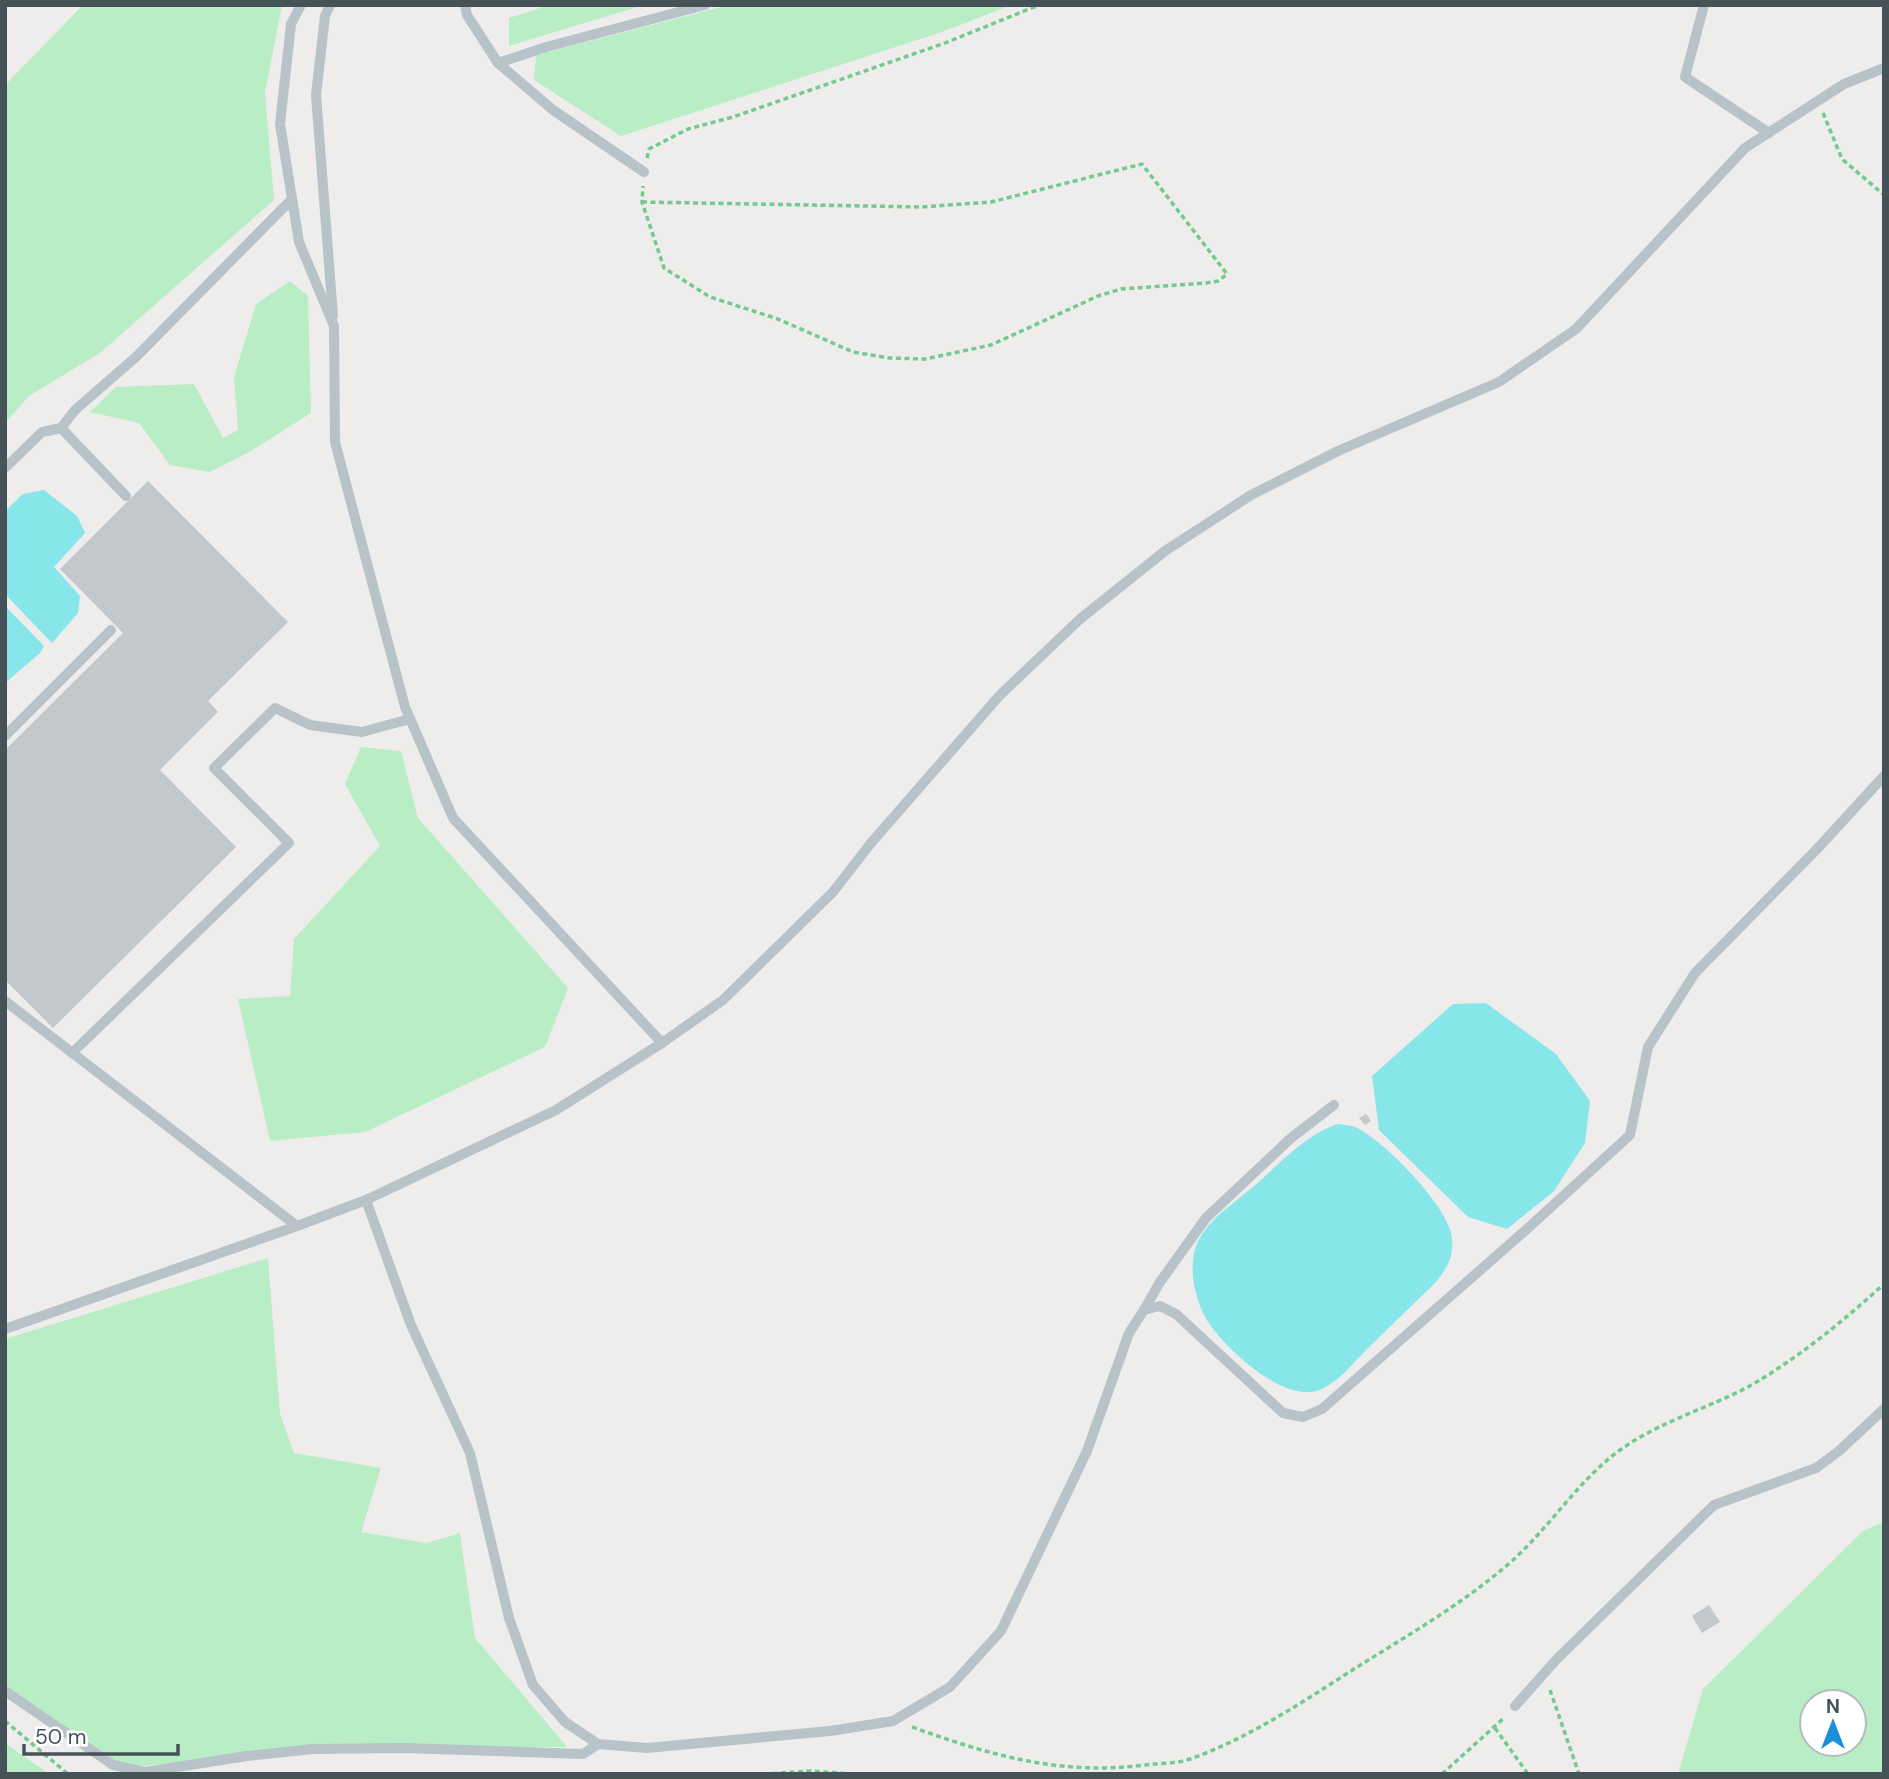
<svg xmlns="http://www.w3.org/2000/svg" width="1889" height="1779" font-family="'DM Sans',sans-serif">
  <rect width="100%" height="100%" fill="#efecec"/>
  <!-- green -->
  <g fill="#b9edc5" fill-rule="evenodd">
    <polygon points="83,5 282,5 265,93 274,200 100,353 29,396 5,423 5,85"/>
    <polygon points="549,5 644,5 509,46 509,18"/>
    <polygon points="729,5 1012,5 939,33 621,136 534,80 536,55"/>
    <polygon points="290,281 308,296 311,413 251,451 209,472 170,465 139,423 90,412 116,387 194,384 223,438 238,430 234,377 256,304"/>
    <polygon points="361,747 401,751 418,818 568,988 545,1047 365,1132 270,1141 238,999 290,996 294,939 380,846 345,784"/>
    <polygon points="268,1258 280,1414 294,1453 381,1468 361,1532 427,1543 460,1533 475,1638 567,1747 351,1749 125,1767 5,1691 5,1339"/>
    <path d="M1884 1522V1774H1678L1703 1689 1863 1531ZM1854 1702V1744H1812V1702Z"/>
    <polygon points="5,1743 49,1774 5,1774"/>
  </g>
  <!-- water -->
  <g fill="#87e6ea">
    <polygon points="44,490 77,516 85,533 54,567 80,596 78,613 52,643 5,594 5,511 23,494"/>
    <polygon points="5,606 44,646 40,653 5,683"/>
    <polygon points="1486,1003 1556,1054 1590,1101 1585,1143 1554,1191 1507,1229 1468,1217 1379,1130 1372,1076 1453,1004"/>
    <path d="M1338 1124C1345 1125 1353 1125 1359 1129 1386 1143 1449 1207 1452 1238 1454 1257 1447 1268 1436 1282 1413 1304 1390 1327 1367 1349 1353 1363 1338 1383 1319 1390 1283 1404 1219 1344 1204 1315 1195 1296 1190 1274 1194 1253 1201 1221 1239 1201 1261 1180 1284 1159 1309 1133 1338 1124Z"/>
  </g>
  <!-- building -->
  <g fill="#c3c8cc">
    <polygon points="148,481 288,622 208,701 218,712 160,770 236,847 53,1028 5,980 5,750 123,633 60,569"/>
    <polygon points="1366,1114 1371,1121 1365,1125 1359,1118"/>
    <polygon points="1709,1605 1720,1622 1702,1633 1692,1616"/>
  </g>
  <g fill="none" stroke-linecap="round" stroke-linejoin="round">
    <!-- path -->
    <g stroke="#72ca90" stroke-width="3.5" stroke-dasharray="5 3.5" stroke-linecap="butt">
      <polyline points="1823,113 1842,159 1884,195"/>
      <polyline points="647,158 649,149 688,129 733,117 945,43 1039,5"/>
      <polyline points="642,202 921,207 991,202 1142,164 1227,274 1218,281 1206,283 1121,289 1098,296 991,345 925,359 889,358 853,352 778,319 710,297 664,268 642,202 643,186"/>
      <polyline points="1550,1690 1579,1774"/>
      <polyline points="5,1721 68,1774"/>
      <path d="M912 1727C990 1755 1060 1776 1145 1765 1159 1763 1176 1764 1190 1759 1249 1738 1301 1703 1354 1669 1405 1637 1459 1606 1505 1567 1547 1532 1576 1482 1620 1450 1659 1422 1706 1409 1748 1387 1797 1359 1842 1322 1884 1284"/>
      <polyline points="1495,1728 1528,1774"/>
      <polyline points="288,1774 402,1774"/>
      <polyline points="764,1774 810,1771 854,1774"/>
      <polyline points="1442,1774 1505,1717"/>
    </g>
    <!-- service -->
    <g stroke="#b7c3c9" stroke-width="10">
      <polyline points="301,5 291,24 280,124 299,242 334,326 335,442 405,707 453,818 662,1043 723,1000 833,892 871,843 1000,695 1080,619 1165,551 1251,495 1340,450 1499,382 1576,329 1745,148 1844,84 1884,68"/>
      <polyline points="330,5 325,16 316,95 333,316"/>
      <polyline points="465,5 467,15 498,63 546,47 705,5"/>
      <polyline points="1704,5 1685,77 1769,133"/>
      <polyline points="498,63 553,110 644,172"/>
      <polyline points="61,428 126,496"/>
      <polyline points="5,468 42,432 61,428 75,410 136,357 292,199"/>
      <polyline points="5,736 111,630"/>
      <polyline points="5,1001 297,1226 366,1200 556,1110 662,1043"/>
      <polyline points="72,1053 289,843 214,768 275,708 310,725 362,732 410,719"/>
      <polyline points="366,1200 411,1325 470,1453 509,1618 533,1685 565,1722 598,1744 647,1748 830,1731 893,1721 950,1687 1001,1631 1087,1451 1129,1333 1144,1310 1160,1306 1176,1314 1283,1413 1303,1417 1322,1409 1527,1229 1630,1135 1648,1047 1695,973 1818,848 1884,776"/>
      <polyline points="1144,1310 1160,1282 1206,1218 1291,1138 1334,1105"/>
      <polyline points="5,1329 297,1226"/>
      <polyline points="5,1691 113,1765 145,1772 247,1756 313,1749 404,1748 583,1754 598,1744"/>
      <polyline points="1515,1706 1556,1660 1714,1505 1816,1468 1839,1451 1884,1409"/>
    </g>
  </g>
  <!-- border -->
  <rect width="1889" height="1779" fill="none" stroke="#455359" stroke-width="14"/>
  <!-- north arrow -->
  <g transform="translate(1833 1723)"><circle r="33" fill="#ffffff" stroke="#b5babd" stroke-width="2"/>
  <path d="M0-5L12 26L0 18L-12 26Z" fill="#1b8fd9"/>
  <text y="-10" font-size="19" font-weight="bold" text-anchor="middle" fill="#455359">N</text>
  </g>
  <!-- scale -->
  <path d="M24 1744v10h154v-10" fill="none" stroke="#455359" stroke-width="3.5"/>
  <text x="35" y="1744" font-size="21" fill="#455359" stroke="#ffffff" stroke-width="5" paint-order="stroke">50 m</text>
</svg>
